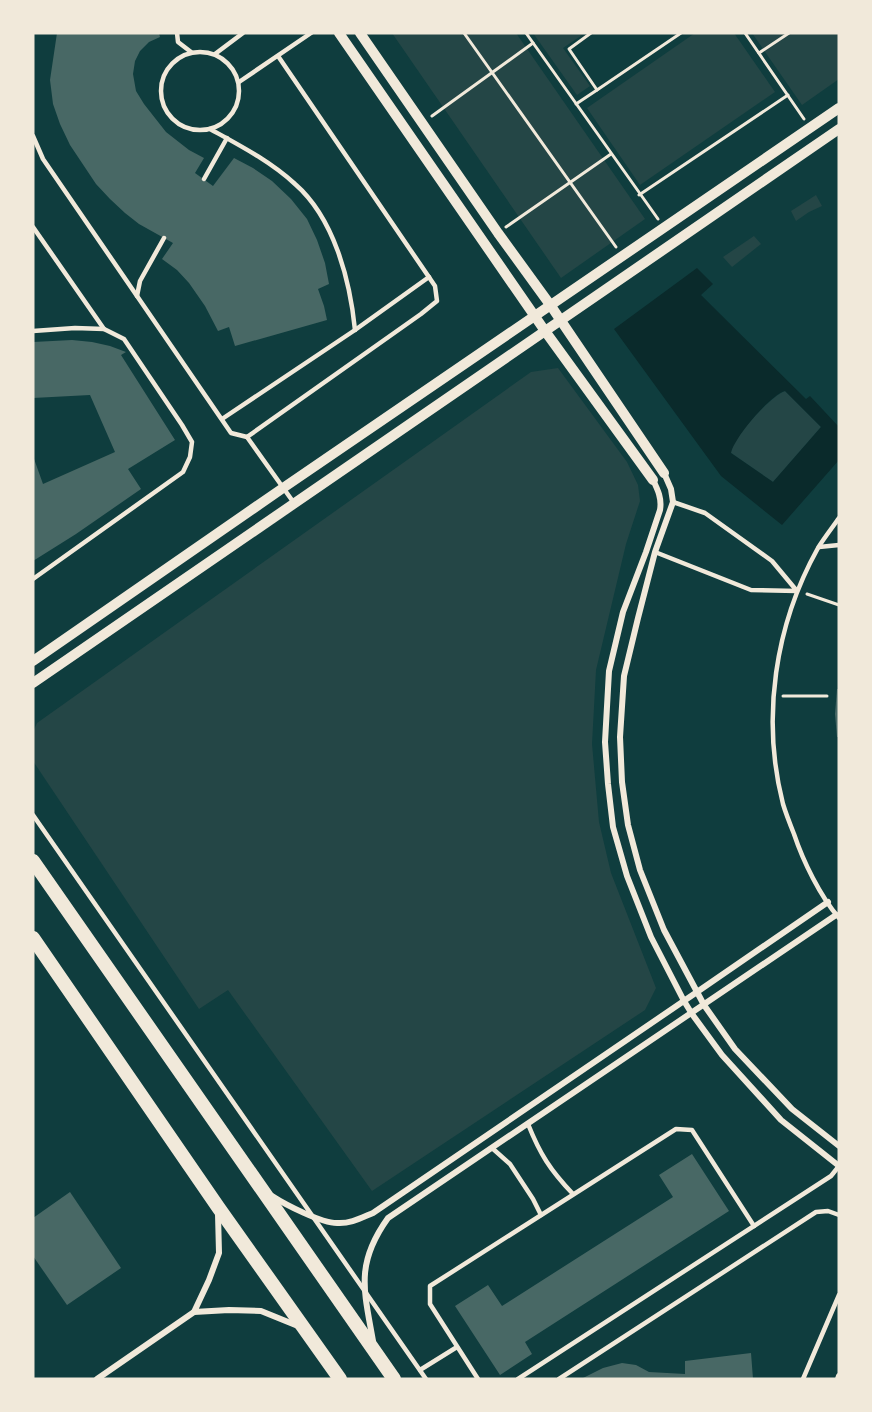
<svg xmlns="http://www.w3.org/2000/svg" width="872" height="1412" font-family="Raleway,sans-serif">
  <rect width="100%" height="100%" fill="#0f3d3e"/>
  <!-- green -->
  <g fill="#244646">
    <polygon points="392,33 516,33 645,219 561,278"/>
    <polygon points="533,33 585,33 563,48 590,86 577,95"/>
    <polygon points="695,33 734,33 775,92 640,185 587,108"/>
    <polygon points="752,33 839,33 839,79 802,105"/>
    <polygon points="816,195 822,206 809,212 796,221 791,211"/>
    <polygon points="754,236 761,244 732,267 723,257"/>
    <polygon points="558,368 627,462 638,485 640,501 626,544 596,670 592,744 599,822 611,873 656,988 645,1010 372,1191 228,990 199,1009 33,761 33,732 37,723 531,372"/>
    <path d="M785 391 821 427 773 482 731 453C731 450 732 447 733 444 741 430 771 396 785 391Z"/>
  </g>
  <!-- water -->
  <path fill="#0a2a2b" fill-rule="evenodd" d="M697 268 713 284 701 295 806 399 810 396 839 427V460L782 525 721 476 614 329ZM785 391 821 427 773 482 731 453C734 438 770 395 785 391Z"/>
  <!-- building -->
  <g fill="#486865">
    <polygon points="57,33 159,33 160,37 149,42 140,51 135,61 133,74 136,91 144,104 166,132 189,150 204,158 195,173 213,186 234,158 253,168 272,181 291,199 307,219 317,240 325,263 329,284 318,289 324,306 327,320 235,346 229,327 218,331 205,306 189,283 177,270 162,259 173,243 139,224 125,213 110,199 96,184 70,145 60,124 53,104 50,80"/>
    <polygon points="72,340 92,342 110,346 126,352 121,355 175,440 128,469 141,489 76,534 33,561 33,456 43,484 115,452 90,395 33,398 33,342"/>
    <polygon points="837,689 839,689 839,737 837,737 835,714"/>
    <polygon points="692,1154 729,1211 525,1342 532,1354 500,1375 455,1306 488,1285 502,1306 673,1197 659,1175"/>
    <polygon points="70,1192 121,1268 67,1305 33,1256 33,1218"/>
    <polygon points="751,1353 753,1379 581,1379 603,1368 622,1363 636,1365 649,1372 685,1374 685,1361"/>
  </g>
  <g fill="none" stroke-linecap="round" stroke-linejoin="round">
    <!-- path -->
    <g stroke="#f1e9da" stroke-width="3">
      <polyline points="464,33 616,247"/>
      <polyline points="526,33 658,219"/>
      <polyline points="591,33 569,49 597,90 681,33"/>
      <polyline points="745,33 804,119"/>
      <polyline points="759,53 789,33"/>
      <polyline points="576,104 597,90"/>
      <polyline points="432,116 533,43"/>
      <polyline points="639,195 788,95"/>
      <polyline points="506,227 611,154"/>
      <polyline points="807,594 839,605"/>
      <polyline points="783,696 827,696"/>
    </g>
    <!-- service -->
    <g stroke="#f1e9da" stroke-width="4.5">
      <polyline points="177,33 178,42 191,52"/>
      <circle cx="200" cy="91" r="39"/>
      <polyline points="215,54 243,33"/>
      <polyline points="239,82 311,33"/>
      <path d="M210 129C239 145 270 161 295 184 334 218 350 280 355 330"/>
      <polyline points="33,136 43,159 231,433 247,437 421,314 437,301 435,286 278,56"/>
      <polyline points="204,179 227,138"/>
      <polyline points="33,227 104,329"/>
      <polyline points="137,296 140,281 164,238"/>
      <polyline points="33,331 75,328 104,329 124,339 182,425 192,442 190,457 183,472 33,579"/>
      <polyline points="222,419 355,330 429,277"/>
      <polyline points="247,437 294,503"/>
      <path d="M839 518C832 528 824 538 818 548 775 625 761 718 783 804 786 814 790 824 794 834 803 861 820 896 839 918"/>
      <polyline points="819,547 839,545"/>
      <polyline points="655,552 751,590 797,591 772,561 705,513 673,502"/>
      <polyline points="33,815 426,1379"/>
      <path d="M528 1124C540 1154 550 1170 573 1194"/>
      <polyline points="492,1148 510,1164 533,1199 541,1215"/>
      <polyline points="420,1370 457,1347"/>
      <polyline points="478,1379 430,1304 430,1286 676,1129 692,1130 754,1226"/>
      <polyline points="518,1379 831,1176 839,1166"/>
      <polyline points="559,1379 816,1212 828,1211 839,1215"/>
      <polyline points="803,1379 839,1295"/>
    </g>
    <!-- minor -->
    <g stroke="#f1e9da" stroke-width="6">
      <polyline points="664,473 671,489 673,502 655,552 638,618 624,676 620,737 622,782 628,825 640,870 664,930 704,1005 735,1049 792,1109 839,1146"/>
      <path d="M653 480C658 490 662 499 660 510L646 552 623 612 609 671 605 742 608 784 613 827 627 876 651 937 684 1001 692 1014 722 1055 781 1120 839 1166"/>
      <path d="M272 1196C286 1205 321 1223 337 1223 350 1224 361 1218 373 1213L697 992 828 902"/>
      <polyline points="218,1214 219,1253 209,1280 194,1312 229,1310 261,1311 298,1326"/>
      <path d="M373 1341C364 1290 355 1264 388 1218L836 915"/>
      <polyline points="97,1379 194,1312"/>
      <polyline points="838,1379 839,1376"/>
    </g>
    <!-- tertiary -->
    <g stroke="#f1e9da" stroke-width="10">
      <polyline points="339,33 545,331 653,480"/>
      <polyline points="360,33 498,233 551,306 664,473"/>
      <polyline points="33,661 283,488 839,108"/>
      <polyline points="33,683 839,129"/>
    </g>
    <!-- primary -->
    <g stroke="#f1e9da" stroke-width="14">
      <polyline points="33,861 394,1379"/>
      <polyline points="33,938 218,1207 340,1379"/>
    </g>
  </g>
  <!-- border -->
  <rect width="872" height="1412" fill="none" stroke="#f1e9da" stroke-width="69"/>
</svg>
